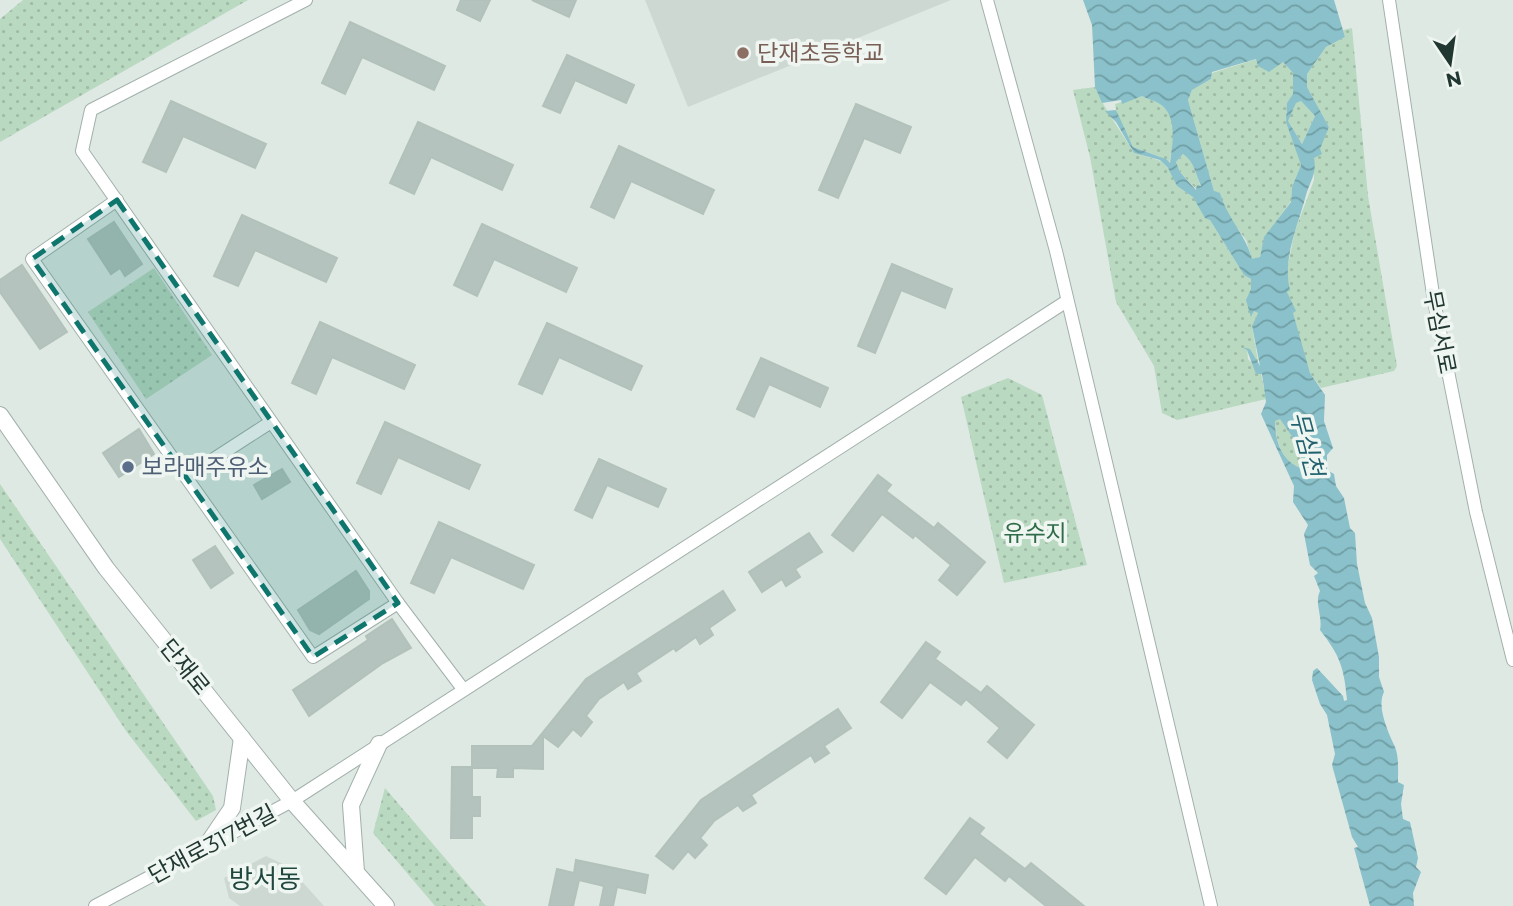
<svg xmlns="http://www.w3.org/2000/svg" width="1513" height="906" font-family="Montserrat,'Noto Sans KR',sans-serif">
  <defs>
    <pattern id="grass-dots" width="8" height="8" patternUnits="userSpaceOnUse" patternTransform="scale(1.75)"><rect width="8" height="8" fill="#b9d9c1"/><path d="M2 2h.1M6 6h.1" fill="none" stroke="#9fbba6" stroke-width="1.8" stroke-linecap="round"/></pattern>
    <pattern id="water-waves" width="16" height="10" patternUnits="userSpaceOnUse" patternTransform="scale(1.75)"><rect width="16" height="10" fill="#8ac1ca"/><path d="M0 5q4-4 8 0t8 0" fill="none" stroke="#709ea5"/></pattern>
  </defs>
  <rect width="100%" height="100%" fill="#dfe9e4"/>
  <!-- built -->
  <g fill="#cdd8d3">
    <polygon points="645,0 951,0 688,107"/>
    <polygon points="266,856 289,867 324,906 240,906 229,898 224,878"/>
  </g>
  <!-- grass -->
  <g fill="url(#grass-dots)">
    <polygon points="23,0 248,0 0,142 0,19"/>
    <polygon points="1352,28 1368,196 1397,366 1394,371 1321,388 1310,373 1303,352 1287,291 1286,274 1295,231 1314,180 1314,158 1329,127 1307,87 1307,74 1326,47 1345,37 1343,30"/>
    <polygon points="1257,59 1276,64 1283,62 1293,73 1293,94 1286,112 1301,165 1292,187 1291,201 1265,237 1259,259 1252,259 1246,240 1225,211 1220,194 1214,191 1188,100 1192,90 1211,79 1212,73"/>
    <path d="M1095 87C1105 111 1120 129 1134 153L1161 161 1173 174 1177 186 1193 197 1210 220 1244 275 1251 279 1252 316 1254 310 1258 313 1252 327 1259 367 1250 349H1247L1248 359 1261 373 1266 399 1177 420 1162 413 1154 366 1116 302 1090 157 1073 90Z"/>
    <path d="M1142 96C1147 99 1153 100 1158 103 1180 115 1173 146 1169 164L1161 157 1133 147 1118 118 1115 104Z"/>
    <polygon points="1301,101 1315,116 1302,144 1288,121 1296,102"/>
    <path d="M1183 154C1194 161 1197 176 1201 188L1197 190 1180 172 1176 162Z"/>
    <polygon points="154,268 212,355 146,399 88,312"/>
    <polygon points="1008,378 1042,395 1087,565 1004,583 961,397"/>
    <path d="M1280 418 1300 448 1304 469C1282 464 1275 440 1275 420Z"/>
    <polygon points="0,484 213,796 216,810 196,821 126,731 0,539"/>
    <polygon points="385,788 486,906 435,906 373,833"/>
  </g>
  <!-- water -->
  <path fill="url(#water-waves)" fill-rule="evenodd" d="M1083 0H1334L1345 37 1326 47 1307 74V87L1329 127 1320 149 1322 154 1314 158C1317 174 1310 181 1306 195 1298 226 1282 259 1290 290L1287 292 1296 311 1293 313 1310 373 1325 395 1324 421 1333 448 1327 455V470L1334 474 1336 486 1344 498 1350 528 1355 533 1357 564 1365 603 1372 618 1379 657V677L1384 692C1376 707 1389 734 1395 747 1399 756 1398 772 1398 782L1404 785 1401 804 1403 819 1410 822 1418 858 1416 867 1421 872 1413 893 1414 906H1370L1354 848 1358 847 1352 837 1332 765 1335 754 1327 715 1320 704 1312 680 1313 671 1317 668 1343 696 1344 701 1347 700C1344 667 1340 656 1320 630 1323 617 1314 603 1320 591L1314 576 1318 573 1310 565 1304 534 1308 525 1293 502 1294 486 1261 414 1266 402 1262 374H1256L1247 350 1242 347 1250 349 1260 366 1252 326 1258 313 1254 311 1251 317 1246 300 1251 289V279L1244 275 1210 220 1205 218 1193 197 1177 186 1168 168 1160 160 1134 153 1116 122 1105 111 1116 110 1133 147 1166 159 1170 163C1172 146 1179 114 1158 103 1153 100 1147 99 1142 96L1122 104 1121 100 1102 103 1095 87 1092 25ZM1256 59 1258 66 1269 72 1283 62 1293 73V94L1287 103 1286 122 1301 165 1292 187 1291 202 1264 237 1260 257 1252 259C1246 235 1227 218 1220 193L1214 191 1188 100 1192 90 1211 79 1212 72ZM1301 101 1315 116 1302 144 1288 121 1296 103ZM1183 154C1194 161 1196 175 1201 186L1197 185 1196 190 1180 172 1176 162ZM1280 419 1300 448 1303 469C1282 462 1275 442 1275 421Z"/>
  <!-- building -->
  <g fill="#b4c3bd" stroke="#b2c2bb" stroke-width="2">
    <polygon points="461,0 490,0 480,21 457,10"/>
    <polygon points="532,0 576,0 569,17"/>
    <polygon points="350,22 445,66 434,90 362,57 345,94 322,83"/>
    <polygon points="567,55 634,85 626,103 575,80 560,113 543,106"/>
    <polygon points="171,101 266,144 255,168 183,136 166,172 143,162"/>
    <polygon points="856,104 911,127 900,153 864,138 838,198 819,190"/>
    <polygon points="418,122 513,165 502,190 431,157 414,194 390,183"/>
    <polygon points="619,146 714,190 703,214 631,181 614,218 591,207"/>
    <polygon points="242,215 337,258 326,282 255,250 238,286 214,276"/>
    <polygon points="114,222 142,264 125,276 120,268 111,274 88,239"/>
    <polygon points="482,224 577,268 566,292 494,259 477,296 454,285"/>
    <polygon points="892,264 952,289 945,308 901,290 875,353 858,346"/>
    <polygon points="22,265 67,332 40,349 0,292 0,280"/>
    <polygon points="320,322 415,365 404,389 332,357 316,394 292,383"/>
    <polygon points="547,323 642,366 631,390 559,357 542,394 519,384"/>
    <polygon points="761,358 828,388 820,407 769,384 754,417 737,409"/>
    <polygon points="385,422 480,465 469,489 398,457 381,494 357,483"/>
    <polygon points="139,429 154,454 119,477 103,453"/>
    <polygon points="599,459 666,489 658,507 607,485 592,518 575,510"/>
    <polygon points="282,469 290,482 262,499 254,485"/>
    <polygon points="878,475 891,485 886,491 934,528 938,523 985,562 957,595 939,580 951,565 915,535 913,538 882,514 853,551 832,535"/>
    <polygon points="439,522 534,565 523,589 451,557 434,593 411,583"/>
    <polygon points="809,533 822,552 795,569 800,577 786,586 782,579 762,592 749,572"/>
    <polygon points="215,546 233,573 211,588 193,560"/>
    <polygon points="356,571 369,591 369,599 319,634 310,630 298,610"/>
    <polygon points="723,591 735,610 709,628 713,635 700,644 696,637 676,651 674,648 636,673 641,681 628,689 624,682 599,699 586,716 592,722 581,736 573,729 558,747 543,736 543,769 513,768 513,777 497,777 498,768 472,768 472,797 480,797 480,816 472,816 472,838 451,838 452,767 472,767 472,746 532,746 586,679"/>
    <polygon points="392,619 411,648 383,663 309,716 293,690 368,640 366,636"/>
    <polygon points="926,642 940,652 935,659 981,693 987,686 1034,725 1007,758 988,742 1000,728 966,699 961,705 930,682 902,718 881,702"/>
    <polygon points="838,709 851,728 824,746 829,753 815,762 811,755 751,795 756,803 743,811 738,805 714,821 700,838 707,845 695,858 688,851 673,869 656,856 701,800"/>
    <polygon points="970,818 984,828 979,834 1025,869 1031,863 1084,906 1046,906 1009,876 1005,881 975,857 946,894 925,878"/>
    <polygon points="576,860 648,875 645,893 617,887 613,906 600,906 604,886 579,880 573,906 549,906 557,869 574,873"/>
  </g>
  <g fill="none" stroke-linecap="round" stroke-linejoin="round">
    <!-- minor casing -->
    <g stroke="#a2b0ab" stroke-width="14">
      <g id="minor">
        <polyline points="306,0 91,110 82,151 398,603 463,689"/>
        <polyline points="987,0 1056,251 1211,906"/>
        <polyline points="1389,0 1434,301 1476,512 1513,660"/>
        <polyline points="117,200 32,259 313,657 398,603"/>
        <polyline points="186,477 271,422"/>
        <polyline points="95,906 292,801 1067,301"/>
      </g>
    </g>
    <!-- tertiary casing -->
    <g stroke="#a2b0ab" stroke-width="18">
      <g id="tertiary">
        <polyline points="0,415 106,568 292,801 386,906"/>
        <polyline points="205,848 232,808 242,738"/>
        <polyline points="356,872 351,805 379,744"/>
      </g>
    </g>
    <!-- minor -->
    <use href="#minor" stroke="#fff" stroke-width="12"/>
    <!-- tertiary -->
    <use href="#tertiary" stroke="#fff" stroke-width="16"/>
  </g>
  <!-- marked area -->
  <path fill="#0f766e" fill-opacity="0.2" stroke="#0f766e" stroke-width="5" stroke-dasharray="14 9" stroke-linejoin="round" d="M117 200 398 603 313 657 32 259Z"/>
  <!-- markers -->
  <circle fill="#8d6e63" stroke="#eff6f2" stroke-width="2.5" cx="743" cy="53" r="7"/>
  <circle fill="#5c6f8a" stroke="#eff6f2" stroke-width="2.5" cx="128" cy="467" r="7"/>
  <g text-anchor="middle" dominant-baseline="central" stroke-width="7" stroke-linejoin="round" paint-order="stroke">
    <!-- education labels -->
    <g font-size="23" fill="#785e54" stroke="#eff6f2" text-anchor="start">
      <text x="757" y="53">단재초등학교</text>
    </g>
    <!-- street labels -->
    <g font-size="23" fill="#213731" stroke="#eff6f2">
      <text transform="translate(1440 332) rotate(79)">무심서로</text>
      <text transform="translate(185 667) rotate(51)">단재로</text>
      <text transform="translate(212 844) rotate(-28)">단재로317번길</text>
    </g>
    <!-- service labels -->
    <g font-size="23" fill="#4e5e75" stroke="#eff6f2" text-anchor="start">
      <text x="142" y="467">보라매주유소</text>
    </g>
    <!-- park labels -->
    <g font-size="23" fill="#2f6b46" stroke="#eff6f2">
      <text x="1035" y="533">유수지</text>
    </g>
    <!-- water labels -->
    <g font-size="24" font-style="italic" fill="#21616e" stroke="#eff6f2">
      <text transform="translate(1307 444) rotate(75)">무심천</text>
    </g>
    <!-- quarter labels -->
    <g font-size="26" fill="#1f473d" stroke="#eff6f2">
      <text x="265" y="879">방서동</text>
    </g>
  </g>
  <!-- north arrow -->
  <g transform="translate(1450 63) rotate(167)" stroke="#eff6f2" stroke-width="5" paint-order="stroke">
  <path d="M0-5L12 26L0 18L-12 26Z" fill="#213731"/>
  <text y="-10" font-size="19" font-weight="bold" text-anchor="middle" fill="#213731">N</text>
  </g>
</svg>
